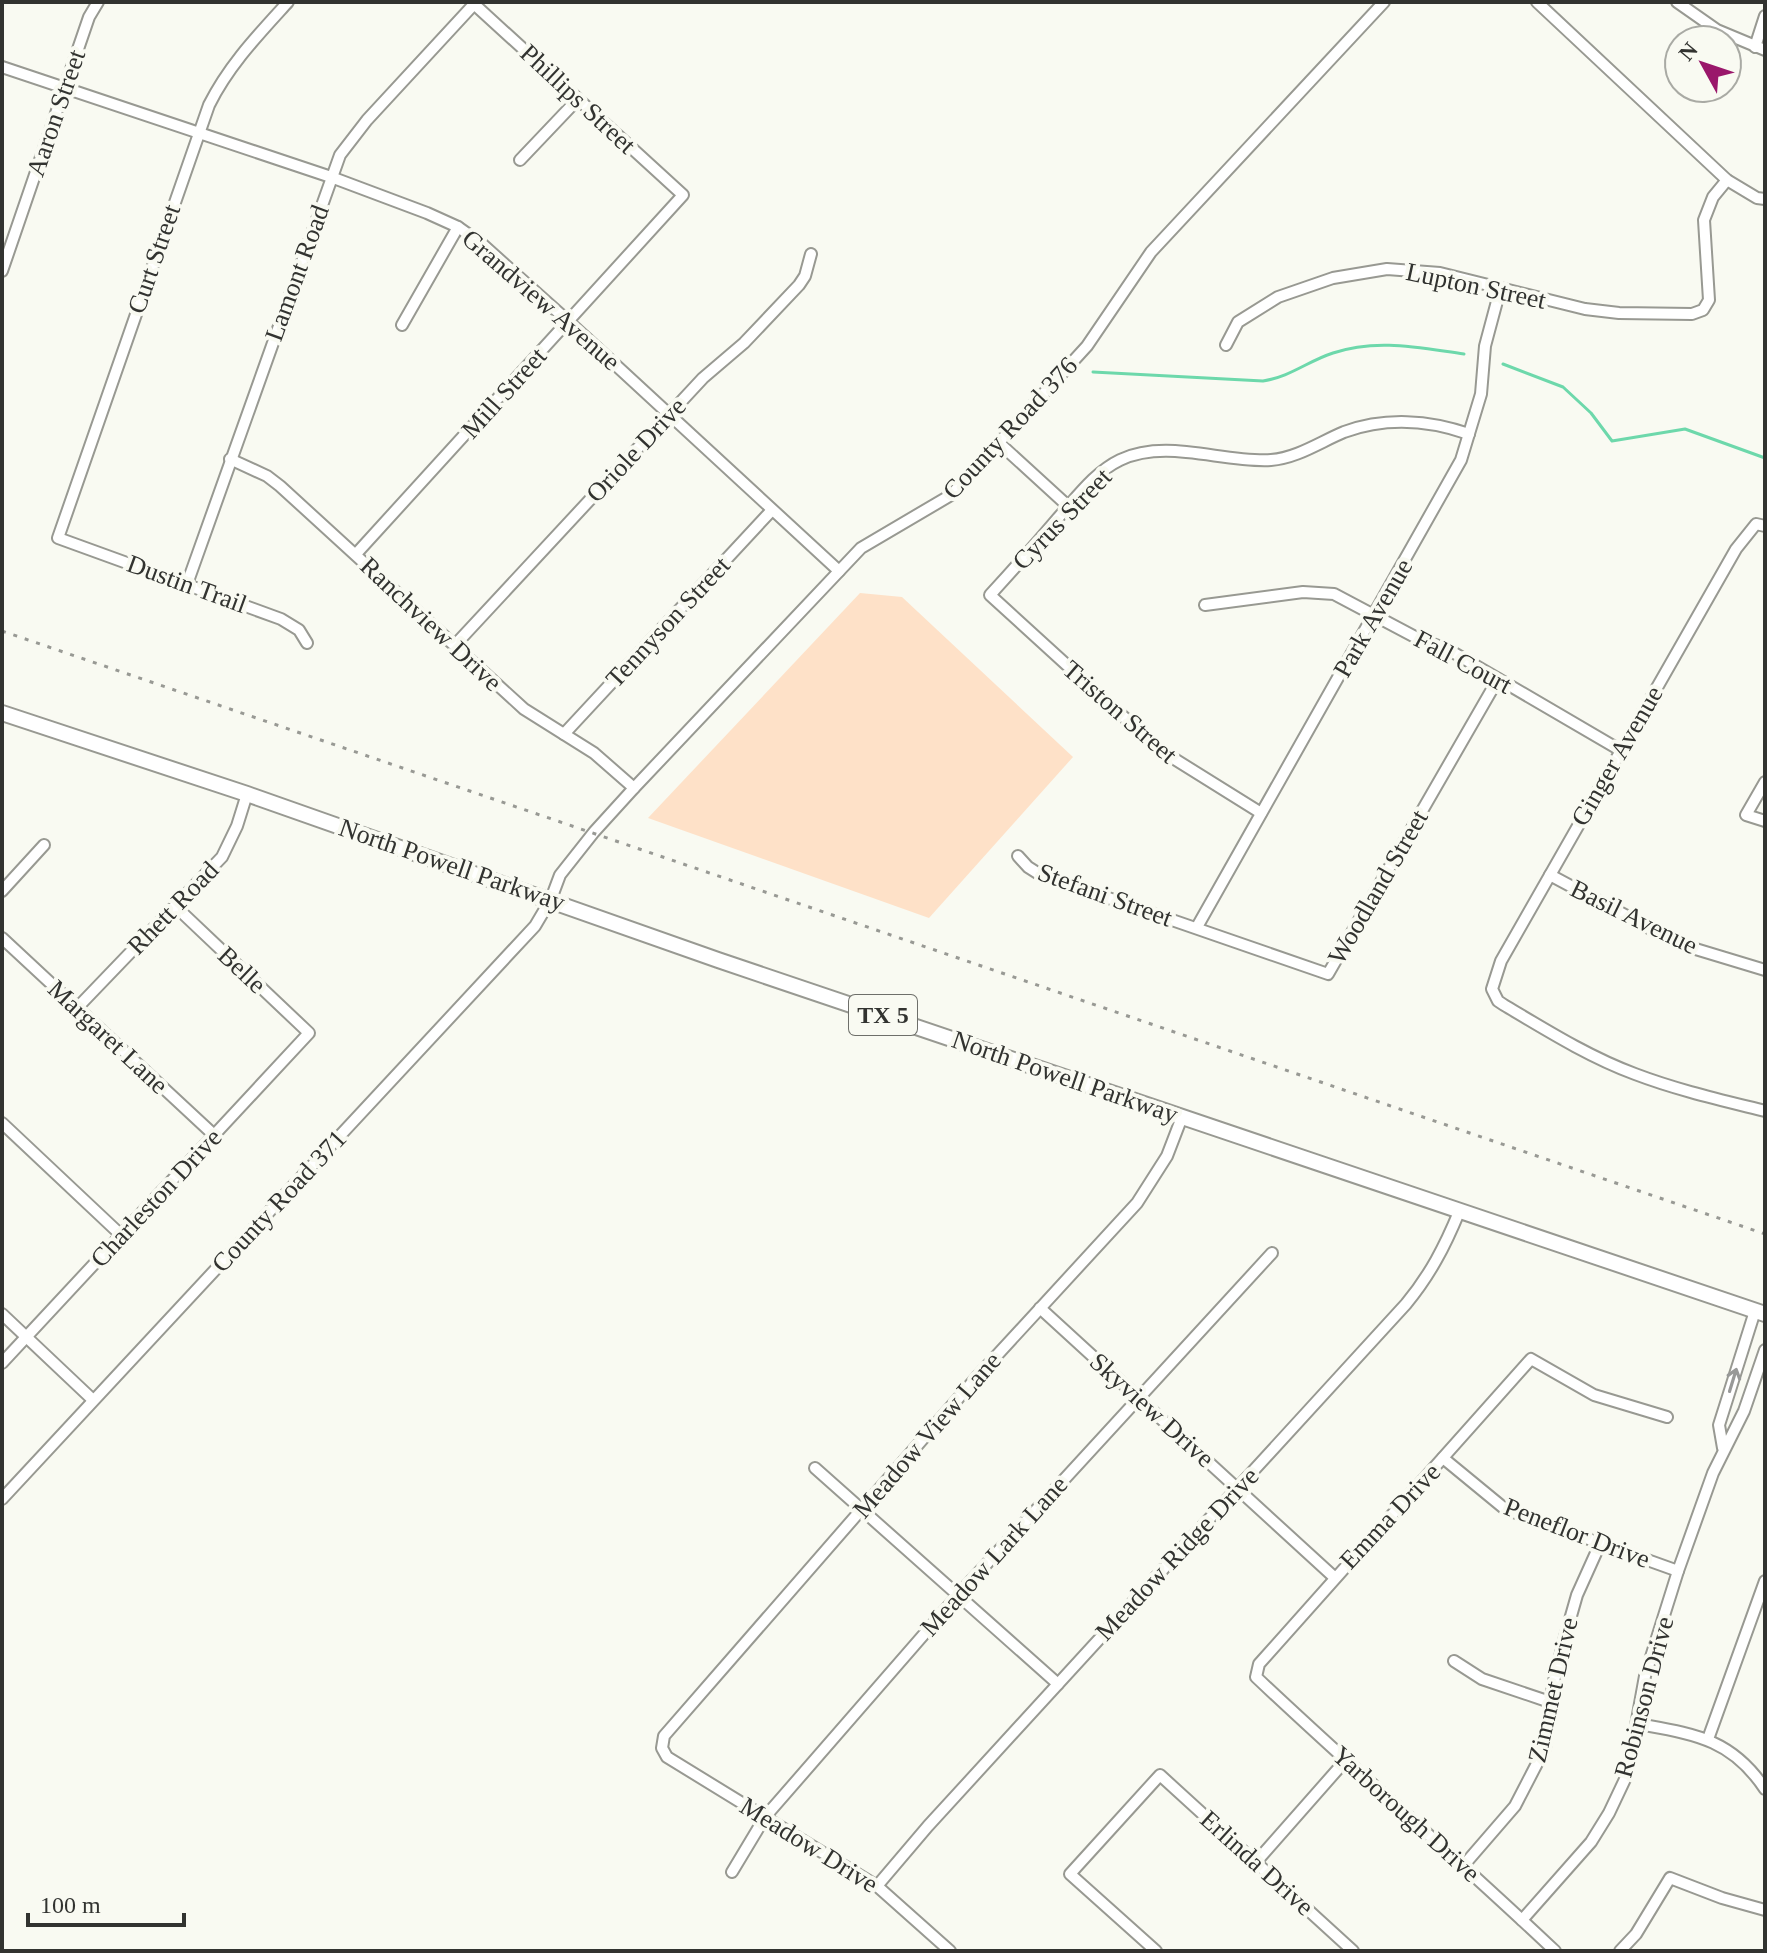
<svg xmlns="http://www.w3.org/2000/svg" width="1767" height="1953" font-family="Georgia,serif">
  <rect width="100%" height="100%" fill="#f9faf2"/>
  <!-- green -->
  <polygon fill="#fee1c8" points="860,593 902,597 1073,757 929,918 648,818"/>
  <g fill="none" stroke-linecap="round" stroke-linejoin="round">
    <!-- stream -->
    <g stroke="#6dd8ab" stroke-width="3">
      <polyline points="1503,364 1563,387 1591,413 1612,441 1685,429 1765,458"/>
      <path d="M1093 372 1263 381C1290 377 1308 361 1333 353 1377 338 1420 348 1464 354"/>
    </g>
    <!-- minor casing -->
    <g stroke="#989992" stroke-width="14">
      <g id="minor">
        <path d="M288 2C258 35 229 65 209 105L58 538 281 619 299 630 307 643"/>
        <polyline points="1537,2 1727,180 1757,198 1765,199"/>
        <polyline points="1677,2 1717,30 1765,50"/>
        <polyline points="1755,47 1765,16"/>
        <polyline points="2,67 331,177 427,213 458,227 482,244 569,322 839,571"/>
        <polyline points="520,160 578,99"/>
        <polyline points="2,271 89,17 98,2"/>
        <polyline points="402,325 458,227"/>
        <polyline points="1226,345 1238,322 1278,297 1333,278 1387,269 1440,273 1585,309 1619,313 1692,314 1703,310 1709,300 1704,220 1713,197 1727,180"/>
        <polyline points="999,443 1069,507"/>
        <polyline points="230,459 267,476 280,486 524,709 594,753 634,788"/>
        <path d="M1765 526 1756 524 1736 549 1501 961 1492 989 1498 1001 1504 1005C1546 1030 1589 1057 1635 1074 1677 1090 1721 1100 1765 1111"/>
        <polyline points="356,554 683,195 474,4"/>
        <polyline points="187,584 340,155 367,120 476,2"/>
        <polyline points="1205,605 1303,592 1334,594 1417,638 1449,650 1620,750"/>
        <polyline points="455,645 703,378 744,343 799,285 805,276 811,254"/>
        <polyline points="564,734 772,510"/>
        <polyline points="1765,782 1746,815 1765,821"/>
        <path d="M1261 813 1160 750 990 595C1013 570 1036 544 1058 518 1077 497 1095 472 1120 460 1167 438 1222 463 1271 460 1297 458 1320 442 1344 432 1385 417 1429 420 1469 434"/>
        <polyline points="1018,856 1028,867 1039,874 1328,974 1498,679"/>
        <polyline points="1550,875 1679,944 1765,970"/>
        <polyline points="2,891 44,845"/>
        <polyline points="1197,927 1461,460 1481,394 1485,346 1500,290"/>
        <polyline points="2,938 214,1135"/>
        <polyline points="77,1008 222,857 237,826 247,794"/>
        <polyline points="2,1123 121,1235"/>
        <polyline points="1040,1308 1334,1577"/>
        <polyline points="2,1314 93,1400"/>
        <polyline points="2,1363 309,1033 175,906"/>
        <polyline points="1723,1448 1719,1425 1755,1311"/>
        <polyline points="1443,1458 1505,1509 1678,1571"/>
        <polyline points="815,1468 1058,1684"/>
        <polyline points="2,1499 535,926 551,899 560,875 594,832 634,788 861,548 951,495 1087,346 1151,252 1384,2"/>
        <polyline points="1454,1661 1482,1679 1550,1702"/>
        <path d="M1638 1724C1693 1734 1731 1738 1765 1789"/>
        <polyline points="1708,1739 1765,1581"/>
        <polyline points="1256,1862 1345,1761"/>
        <polyline points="1464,1865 1515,1806 1545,1748 1553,1685 1565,1637 1577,1595 1600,1544"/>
        <polyline points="732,1872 765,1817 959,1594 1272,1253"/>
        <path d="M877 1886 928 1826 1406 1304C1430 1275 1445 1246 1459 1212"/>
        <polyline points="1522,1920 1591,1842 1609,1813 1627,1775 1645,1676 1678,1571 1713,1473 1744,1411 1765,1350"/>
        <polyline points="950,1951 877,1886 667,1757 662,1748 664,1736 976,1378 1137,1203 1167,1156 1182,1117"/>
        <polyline points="1156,1951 1070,1874 1160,1775 1353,1951"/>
        <path d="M1555 1951C1457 1858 1354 1770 1256 1677L1259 1664 1531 1359 1594 1395 1667 1417"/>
        <polyline points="1620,1951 1636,1934 1670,1878 1722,1898 1765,1910"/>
      </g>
    </g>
    <!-- major casing -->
    <g stroke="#989992" stroke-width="18">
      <polyline id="major" points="2,713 247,794 718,960 1765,1314"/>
    </g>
    <!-- minor -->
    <use href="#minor" stroke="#fff" stroke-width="10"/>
    <!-- major -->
    <use href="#major" stroke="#fff" stroke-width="14"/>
    <!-- rail -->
    <polyline stroke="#989994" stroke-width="3" stroke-dasharray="4 8" stroke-linecap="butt" points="2,631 1765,1234"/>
  </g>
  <!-- one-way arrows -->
  <defs><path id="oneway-shaft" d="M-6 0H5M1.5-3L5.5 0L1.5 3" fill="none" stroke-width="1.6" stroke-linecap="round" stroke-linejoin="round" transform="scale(2)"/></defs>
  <use stroke="#989998" href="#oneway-shaft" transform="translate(1733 1380) rotate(-73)"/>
  <g text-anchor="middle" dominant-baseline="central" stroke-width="8" stroke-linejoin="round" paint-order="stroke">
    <!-- shield labels -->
    <rect fill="#f9faf2" stroke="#6e6f6a" stroke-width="2" x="849" y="995" width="68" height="40" rx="6"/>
    <g font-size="24" font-weight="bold" fill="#323330">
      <text x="883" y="1015">TX 5</text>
    </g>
    <!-- street labels -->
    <g font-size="26" fill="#323330" stroke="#f9faf2">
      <text transform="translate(578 99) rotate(43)">Phillips Street</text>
      <text transform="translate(56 113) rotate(-71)">Aaron Street</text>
      <text transform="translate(154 259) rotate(-71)">Curt Street</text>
      <text transform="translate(297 273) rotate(-70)">Lamont Road</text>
      <text transform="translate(1476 286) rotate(12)">Lupton Street</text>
      <text transform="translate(541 300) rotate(41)">Grandview Avenue</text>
      <text transform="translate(504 393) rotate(-48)">Mill Street</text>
      <text transform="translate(1010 428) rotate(-47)">County Road 376</text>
      <text transform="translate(636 450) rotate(-47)">Oriole Drive</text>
      <text transform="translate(1062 519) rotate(-46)">Cyrus Street</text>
      <text transform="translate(187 584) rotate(20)">Dustin Trail</text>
      <text transform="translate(1373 618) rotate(-60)">Park Avenue</text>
      <text transform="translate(668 622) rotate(-47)">Tennyson Street</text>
      <text transform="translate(431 624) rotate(43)">Ranchview Drive</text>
      <text transform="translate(1463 662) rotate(28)">Fall Court</text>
      <text transform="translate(1120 712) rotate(41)">Triston Street</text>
      <text transform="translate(1617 756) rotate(-60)">Ginger Avenue</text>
      <text transform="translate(452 865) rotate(19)">North Powell Parkway</text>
      <text transform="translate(1378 887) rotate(-60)">Woodland Street</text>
      <text transform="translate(1105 895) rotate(20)">Stefani Street</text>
      <text transform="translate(173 908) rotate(-46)">Rhett Road</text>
      <text transform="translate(1634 917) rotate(26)">Basil Avenue</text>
      <text transform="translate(242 970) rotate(43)">Belle</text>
      <text transform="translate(108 1037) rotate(43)">Margaret Lane</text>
      <text transform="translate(1065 1077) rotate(19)">North Powell Parkway</text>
      <text transform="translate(156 1198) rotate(-47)">Charleston Drive</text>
      <text transform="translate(279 1201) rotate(-47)">County Road 371</text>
      <text transform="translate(1152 1410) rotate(42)">Skyview Drive</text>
      <text transform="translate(927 1435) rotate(-49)">Meadow View Lane</text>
      <text transform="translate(1390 1516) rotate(-47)">Emma Drive</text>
      <text transform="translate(1577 1533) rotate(21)">Peneflor Drive</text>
      <text transform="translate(1177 1554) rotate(-47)">Meadow Ridge Drive</text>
      <text transform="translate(994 1556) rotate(-48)">Meadow Lark Lane</text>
      <text transform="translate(1553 1690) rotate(-77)">Zimmet Drive</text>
      <text transform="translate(1644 1697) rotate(-75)">Robinson Drive</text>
      <text transform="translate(1406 1814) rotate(42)">Yarborough Drive</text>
      <text transform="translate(809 1845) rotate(32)">Meadow Drive</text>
      <text transform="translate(1257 1863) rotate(42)">Erlinda Drive</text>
    </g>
  </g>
  <!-- border -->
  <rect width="1767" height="1953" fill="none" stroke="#323330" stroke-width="8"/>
  <!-- north arrow -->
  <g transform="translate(1703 64) rotate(310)"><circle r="38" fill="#f9faf2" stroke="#a9aaa4" stroke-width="2"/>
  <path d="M0-6L14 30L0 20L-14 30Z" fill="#9a176b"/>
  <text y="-12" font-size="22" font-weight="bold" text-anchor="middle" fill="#323330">N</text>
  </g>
  <!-- scale -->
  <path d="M28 1913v12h156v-12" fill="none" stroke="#323330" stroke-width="4"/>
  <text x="40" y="1913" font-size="24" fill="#323330" stroke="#f9faf2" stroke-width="6" paint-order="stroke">100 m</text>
</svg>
